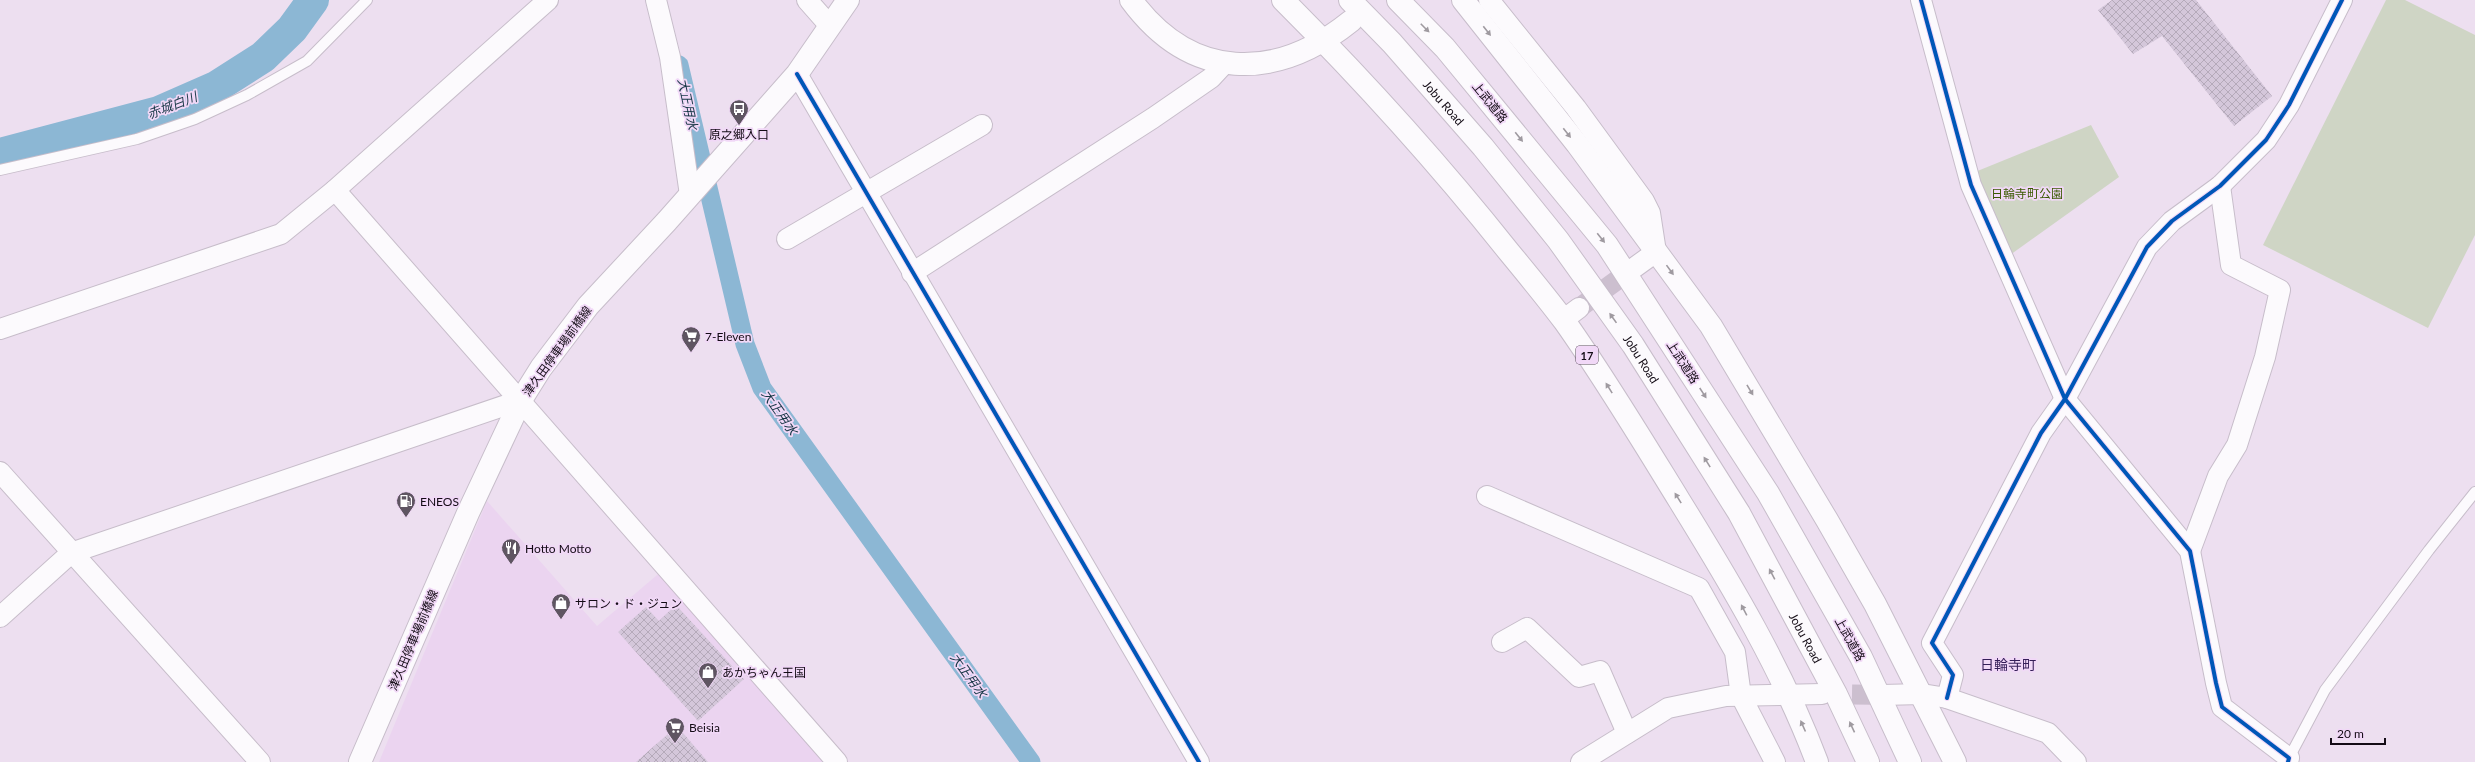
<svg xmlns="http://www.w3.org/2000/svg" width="2475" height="762" font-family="Lato,'Noto Sans JP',sans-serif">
  <defs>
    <pattern id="building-cross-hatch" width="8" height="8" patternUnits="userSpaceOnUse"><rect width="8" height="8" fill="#d4c7da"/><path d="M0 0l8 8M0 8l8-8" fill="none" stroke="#b5aaba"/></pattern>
  </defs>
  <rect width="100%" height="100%" fill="#eddff0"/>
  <!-- built -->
  <polygon fill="#ebd4f0" points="487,501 597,626 663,570 829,762 379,762"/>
  <!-- green -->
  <g fill="#cfd5c5">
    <polygon points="2386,0 2405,0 2475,35 2475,235 2428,328 2263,245"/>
    <polygon points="2091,125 2119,177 2010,255 1975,172"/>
  </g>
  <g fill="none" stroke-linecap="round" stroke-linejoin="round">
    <!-- canal -->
    <polyline stroke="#8cb7d4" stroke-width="19" points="679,65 745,344 762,388 1031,762"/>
    <!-- river -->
    <polyline stroke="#8cb7d4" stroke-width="32" points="0,154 159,112 216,87 263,57 292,29 313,0"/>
  </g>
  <!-- building -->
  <g fill="url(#building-cross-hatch)">
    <polygon points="2112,0 2196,0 2272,96 2234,126 2162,36 2133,54 2098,10"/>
    <polygon points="676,605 744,679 698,721 618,632 646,607 659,621"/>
    <polygon points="677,726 708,762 636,762"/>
  </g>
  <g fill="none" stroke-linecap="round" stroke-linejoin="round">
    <!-- minor-tunnel -->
    <g stroke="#ccbfcf" stroke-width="20" stroke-dasharray="20 10" stroke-linecap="butt">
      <polyline points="1579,308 1631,270"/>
      <polyline points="1822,694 1882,695"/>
    </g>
    <!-- tertiary-tunnel -->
    <polyline stroke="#ccbfcf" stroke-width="22" stroke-dasharray="22 11" stroke-linecap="butt" points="1351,21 1373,0"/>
    <!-- service casing -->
    <g stroke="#c7bdca" stroke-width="12">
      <g id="service">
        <polyline points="0,170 137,139 195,119 247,95 307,61 367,0"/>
        <polyline points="2289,758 2325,690 2429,550 2475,492"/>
      </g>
    </g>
    <!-- minor casing -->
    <g stroke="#c7bdca" stroke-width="22">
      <g id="minor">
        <polyline points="656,0 670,57 690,195"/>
        <polyline points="807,0 830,26"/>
        <polyline points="1489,0 1576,108 1644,201 1650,213 1656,252 1631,270"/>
        <polyline points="1921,0 1971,185 2065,399 2190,551 2216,683 2222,707 2289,758 2288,762"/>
        <polyline points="797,74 1199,762"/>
        <polyline points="335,190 837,762"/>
        <polyline points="787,239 982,125"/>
        <polyline points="912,273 1153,118 1211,78 1224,64"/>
        <polyline points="1563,320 1579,308"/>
        <polyline points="0,329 281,234 335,190 548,0"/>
        <polyline points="0,472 260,762"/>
        <polyline points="1487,496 1699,588 1735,652 1741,696 1775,762"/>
        <polyline points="2190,551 2218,476 2237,445 2265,357 2280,290 2231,265 2220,186"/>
        <polyline points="0,617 71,553 521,400"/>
        <polyline points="1502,642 1527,628 1579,677 1600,671 1627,733"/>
        <polyline points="1882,695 1922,694 1947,698 2048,733 2076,762"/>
        <polyline points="1947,698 1953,675 1932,643 2041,433 2065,399 2147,247 2172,221 2220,186 2266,140 2289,105 2342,0"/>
        <polyline points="1581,762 1668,708 1726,696 1822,694"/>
      </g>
    </g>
    <!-- tertiary casing -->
    <g stroke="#c7bdca" stroke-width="24">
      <path id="tertiary" d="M1131 0C1191 81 1275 82 1351 21"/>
    </g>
    <!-- secondary casing -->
    <g stroke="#c7bdca" stroke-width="24">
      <polyline id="secondary" points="360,762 468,513 521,400 541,368 588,306 667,221 797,74 848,0"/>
    </g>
    <!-- trunk casing -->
    <g stroke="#c7bdca" stroke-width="24">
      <g id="trunk">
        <path d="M1283 0C1363 80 1439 164 1509 252 1528 275 1547 298 1565 322 1606 380 1642 440 1679 500 1731 584 1782 669 1817 762"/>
        <path id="s1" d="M1350 0 1392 43 1483 147 1558 240 1633 345 1739 513 1836 694 1868 762"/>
        <polyline points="1398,0 1445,48 1607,245 1768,493 1861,657 1910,762"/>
        <polyline points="1463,0 1577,144 1711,326 1827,520 1875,604 1955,762"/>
      </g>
    </g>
    <!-- service -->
    <use href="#service" stroke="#fcfafd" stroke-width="10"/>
    <!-- minor -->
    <use href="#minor" stroke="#fcfafd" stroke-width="20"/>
    <!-- tertiary -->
    <use href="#tertiary" stroke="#fcfafd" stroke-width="22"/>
    <!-- secondary -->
    <use href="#secondary" stroke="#fcfafd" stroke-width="22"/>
    <!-- trunk -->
    <use href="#trunk" stroke="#fcfafd" stroke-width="22"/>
    <!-- cycleway casing -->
    <g stroke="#f1d8f7" stroke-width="6">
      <g id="cycleway">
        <polyline points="1921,0 1971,185 2065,399 2190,551 2216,683 2222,707 2289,758 2288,762"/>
        <polyline points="797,74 1199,762"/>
        <polyline points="1947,698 1953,675 1932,643 2041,433 2065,399 2147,247 2172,221 2220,186 2266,140 2289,105 2342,0"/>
      </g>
    </g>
    <!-- cycleway -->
    <use href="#cycleway" stroke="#0057b8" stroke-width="4"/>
  </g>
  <!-- one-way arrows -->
  <defs><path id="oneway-solid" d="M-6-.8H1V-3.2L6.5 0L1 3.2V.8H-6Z"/></defs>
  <g fill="#9f9aa0">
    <use href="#oneway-solid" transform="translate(1425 28) rotate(45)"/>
    <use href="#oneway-solid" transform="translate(1487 31) rotate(52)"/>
    <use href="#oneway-solid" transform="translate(1567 133) rotate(52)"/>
    <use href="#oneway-solid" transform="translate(1519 137) rotate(51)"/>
    <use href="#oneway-solid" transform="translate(1601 238) rotate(51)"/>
    <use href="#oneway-solid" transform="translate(1670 270) rotate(54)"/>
    <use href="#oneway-solid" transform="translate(1613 318) rotate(-125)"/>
    <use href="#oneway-solid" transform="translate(1609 388) rotate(-122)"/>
    <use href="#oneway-solid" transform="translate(1750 390) rotate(59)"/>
    <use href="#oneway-solid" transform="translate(1703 393) rotate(57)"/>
    <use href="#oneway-solid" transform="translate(1707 462) rotate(-122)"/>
    <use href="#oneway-solid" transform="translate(1678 498) rotate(-122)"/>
    <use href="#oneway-solid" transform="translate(1772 574) rotate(-118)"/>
    <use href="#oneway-solid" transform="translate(1744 610) rotate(-118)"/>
    <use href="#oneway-solid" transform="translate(1803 726) rotate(-114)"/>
    <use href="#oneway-solid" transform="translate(1852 727) rotate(-115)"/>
  </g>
  <!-- icons -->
  <defs>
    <g id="bus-pin" transform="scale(1)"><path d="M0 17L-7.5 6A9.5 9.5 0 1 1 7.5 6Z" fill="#5f5562" stroke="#f1d8f7"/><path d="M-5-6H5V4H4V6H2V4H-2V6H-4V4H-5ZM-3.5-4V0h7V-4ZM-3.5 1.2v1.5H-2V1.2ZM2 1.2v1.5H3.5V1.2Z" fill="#fff"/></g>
    <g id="supermarket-pin" transform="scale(1)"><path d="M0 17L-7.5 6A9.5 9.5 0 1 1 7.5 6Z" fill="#5f5562" stroke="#f1d8f7"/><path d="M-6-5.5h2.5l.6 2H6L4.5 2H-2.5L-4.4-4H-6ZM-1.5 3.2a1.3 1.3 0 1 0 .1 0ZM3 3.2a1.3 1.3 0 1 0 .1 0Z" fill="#fff"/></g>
    <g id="fuel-pin" transform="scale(1)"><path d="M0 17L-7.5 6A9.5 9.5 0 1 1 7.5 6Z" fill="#5f5562" stroke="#f1d8f7"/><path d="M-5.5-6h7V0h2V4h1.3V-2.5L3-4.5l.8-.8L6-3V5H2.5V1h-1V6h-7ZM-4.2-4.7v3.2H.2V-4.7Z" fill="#fff"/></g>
    <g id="restaurant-pin" transform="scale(1)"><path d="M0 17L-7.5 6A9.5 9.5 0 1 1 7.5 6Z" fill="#5f5562" stroke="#f1d8f7"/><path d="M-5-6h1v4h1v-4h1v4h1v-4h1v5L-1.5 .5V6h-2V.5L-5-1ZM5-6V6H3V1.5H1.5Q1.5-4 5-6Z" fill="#fff"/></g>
    <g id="shop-pin" transform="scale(1)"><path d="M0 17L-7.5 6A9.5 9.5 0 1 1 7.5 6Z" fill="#5f5562" stroke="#f1d8f7"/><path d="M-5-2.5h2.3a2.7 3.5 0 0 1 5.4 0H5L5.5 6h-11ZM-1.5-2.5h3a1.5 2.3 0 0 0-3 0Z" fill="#fff"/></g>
  </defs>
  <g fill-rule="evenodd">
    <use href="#bus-pin" x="739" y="109"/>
    <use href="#supermarket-pin" x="691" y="336"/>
    <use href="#fuel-pin" x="406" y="501"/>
    <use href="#restaurant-pin" x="511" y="548"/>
    <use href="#shop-pin" x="561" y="603"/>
    <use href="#shop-pin" x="708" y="672"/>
    <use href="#supermarket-pin" x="675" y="727"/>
  </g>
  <g text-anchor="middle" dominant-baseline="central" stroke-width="3.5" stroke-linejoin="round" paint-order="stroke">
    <!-- shield labels -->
    <rect fill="#f1d8f7" stroke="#564859" stroke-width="1" x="1576" y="346" width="22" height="18" rx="3"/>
    <g font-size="11" font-weight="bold" fill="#130b15">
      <text x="1587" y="355">17</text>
    </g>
    <!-- street labels -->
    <g font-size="12" fill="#130b15" stroke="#f1d8f7">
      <text transform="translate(1490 102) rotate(51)">上武道路</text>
      <text stroke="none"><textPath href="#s1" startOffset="139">Jobu Road</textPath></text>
      <text transform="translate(557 351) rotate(-54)">津久田停車場前橋線</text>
      <text stroke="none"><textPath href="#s1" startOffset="463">Jobu Road</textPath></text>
      <text transform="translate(1683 362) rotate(57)">上武道路</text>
      <text stroke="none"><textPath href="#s1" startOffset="787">Jobu Road</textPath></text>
      <text transform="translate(1850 639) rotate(61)">上武道路</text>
      <text transform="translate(413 640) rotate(-67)">津久田停車場前橋線</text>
    </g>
    <!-- poi labels -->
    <g font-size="12" fill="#130b15" stroke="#f1d8f7" text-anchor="start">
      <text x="739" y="134" text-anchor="middle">原之郷入口</text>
      <text x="705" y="336">7-Eleven</text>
      <text x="420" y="501">ENEOS</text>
      <text x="525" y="548">Hotto Motto</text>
      <text x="575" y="603">サロン・ド・ジュン</text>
      <text x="722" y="672">あかちゃん王国</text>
      <text x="689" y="727">Beisia</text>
    </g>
    <!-- park labels -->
    <g font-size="12" fill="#3a5a00" stroke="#f1d8f7">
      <text x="2027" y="193">日輪寺町公園</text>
    </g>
    <!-- water labels -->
    <g font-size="13" font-style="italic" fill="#173746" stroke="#f1d8f7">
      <text transform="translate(688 104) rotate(78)">大正用水</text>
      <text transform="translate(172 105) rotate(-21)">赤城白川</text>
      <text transform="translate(780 412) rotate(55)">大正用水</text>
      <text transform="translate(969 675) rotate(54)">大正用水</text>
    </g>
    <!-- quarter labels -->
    <g font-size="14" fill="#341e57" stroke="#f1d8f7">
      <text x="2008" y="664">日輪寺町</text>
    </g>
  </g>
  <!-- scale -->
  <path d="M2331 738v6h54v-6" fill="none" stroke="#130b15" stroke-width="2"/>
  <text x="2337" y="738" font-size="12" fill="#130b15" stroke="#f1d8f7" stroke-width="3" paint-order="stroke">20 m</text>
</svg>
